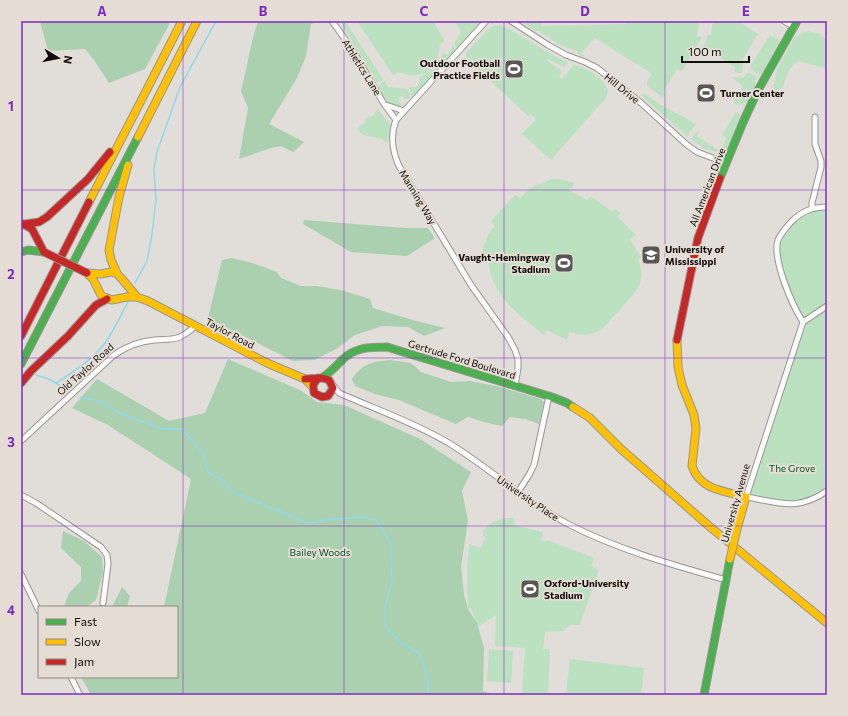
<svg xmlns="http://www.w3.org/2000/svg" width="848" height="716" font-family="Commissioner,sans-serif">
  <rect width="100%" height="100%" fill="#e1ddd8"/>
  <!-- green -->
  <g fill="#bce1c0">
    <polygon points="340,21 345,21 383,79 383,80 377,83"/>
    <path d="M357 21H433L445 41 440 44C438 62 433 77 411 75 407 75 403 73 398 72L393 75Z"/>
    <polygon points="454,21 481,21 457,49 454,44 461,31"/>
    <polygon points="528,21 541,21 541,26 627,24 628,21 699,21 697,36 702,37 682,71 677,69 663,92 666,96 662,97 647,86 647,82 651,74 651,73 595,38 581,53 587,58 578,54 577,51 560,45 539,31 536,31 525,24"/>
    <polygon points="715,21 738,21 758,34 743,59 742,73 738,73 734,71 735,67 705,48 704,51 701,50 706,41 707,35 711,35 712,25"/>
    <path d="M499 25 506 27 554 56 568 62 564 67 548 59 547 61 560 69 561 73 559 77 562 79 574 64C589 70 601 75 608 90L606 98 551 160 522 134 536 119 531 114 529 117 466 58V53L491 27Z"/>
    <path d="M808 31 820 34 827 41V63L825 68 799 61C788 67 786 76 783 88L773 91 777 69 795 36Z"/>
    <polygon points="770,35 779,40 780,44 765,72 763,74 759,75 750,69 751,65"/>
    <path d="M453 45 455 52 413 98 409 87H417L419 85V78C433 69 436 70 443 53L448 55Z"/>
    <polygon points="748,72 757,77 755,79 755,87 747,103 745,102 744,106 739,103 738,105 733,103 743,86 731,77 743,78"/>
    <path d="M383 82H385L388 87 407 89 411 98 406 99 402 96H400L399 102 402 105C390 110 383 95 378 87Z"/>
    <polygon points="644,93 658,103 696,124 687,136 641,95"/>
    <polygon points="378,109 391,126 388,142 385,142 382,139 363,135 357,129 359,126 364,123 366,118 372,116"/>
    <polygon points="736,112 741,115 728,148 724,153 719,153 726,138 722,135"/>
    <polygon points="697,132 699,132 697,136 718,150 717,152 705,149 691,139"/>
    <path d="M551 179H559L574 183 572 189 569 188V190L587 200 591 196 612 212 615 209 620 213 618 217 636 235 630 240 641 257 638 259C641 267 643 275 640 283 636 294 611 319 602 329 591 336 582 336 569 332L567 340 547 330 544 335C525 320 504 305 494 283 490 274 489 264 487 255L482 254C484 243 487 234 495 226L491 221 515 195 521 198C525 192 530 188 537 185 542 183 547 182 551 179Z"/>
    <polygon points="827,207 827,491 796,504 746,497 802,322 780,269 778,240 786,228 806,210"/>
    <polygon points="505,518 514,518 514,525 543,532 541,540 546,542 547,540 594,558 591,566 599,570 580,625 570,625 563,631 545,632 543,649 550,649 548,695 522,695 525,648 495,646 496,615 478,627 471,608 468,608 467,571 469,544 481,548 485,538 483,536 484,533 483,531 492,522"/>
    <polygon points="489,649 513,651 511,683 487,681"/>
    <polygon points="570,659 644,668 641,695 581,695 566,693"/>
  </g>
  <!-- forest -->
  <g fill="#aad0af">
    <polygon points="40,21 171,21 145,69 109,83 94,60 85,49 48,51"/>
    <polygon points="258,21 320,21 311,24 306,56 297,78 269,124 304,142 293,152 281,146 271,148 239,159 248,108 241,91 253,38"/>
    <polygon points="304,220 405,228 428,228 435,238 407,256 351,252 303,224"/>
    <polygon points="232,258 252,263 277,272 281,278 301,286 317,286 341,290 370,299 373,308 416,321 445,328 424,336 408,327 382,326 355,335 336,349 314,360 293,361 208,318 222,260"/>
    <polygon points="228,359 300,390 317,402 344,405 420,439 471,472 462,491 468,521 461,566 464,595 468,609 477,623 484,648 483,691 495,695 91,695 81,677 177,677 177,607 164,607 191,479 108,425 72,408 97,379 169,421 205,413"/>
    <path d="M390 360 411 363 421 372 451 382 470 381 496 386 541 399 544 402 539 424 525 419 510 417 502 426 484 422 468 417 456 424 399 400 375 394 355 386 352 379C363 363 371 362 390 360Z"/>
    <polygon points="63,531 84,541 102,557 103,572 96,600 86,607 64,607 69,593 81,581 81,567 61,548"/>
    <polygon points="122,587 130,596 127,607 112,607"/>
  </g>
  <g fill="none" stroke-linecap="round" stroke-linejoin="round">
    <!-- stream -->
    <g stroke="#8ed9eb" stroke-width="1.5">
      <polyline points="135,283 147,261 152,234 156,200 154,169 157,152 180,87 216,21"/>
      <polyline points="36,375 49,379 66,389"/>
      <path d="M56 383C74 372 98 356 109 337 116 326 122 313 128 302"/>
      <polyline points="81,397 102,402 117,412 163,429 182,429 204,455 208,472 219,478 235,493 308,523 325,520 361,517 376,520 390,541 392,580 385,607 386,628 401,642 419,653 427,675 428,695"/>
    </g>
    <!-- street casing -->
    <g stroke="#999692" stroke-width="7">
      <g id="street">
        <polyline points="332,21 352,49 384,104 396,120"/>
        <path d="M486 21 396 120C390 136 392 150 399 166L471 285 508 337 515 350 518 359V368L515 386"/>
        <polyline points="511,21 548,45 566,55 585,62 597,68 640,102 686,144 697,152 726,163"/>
        <polyline points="784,21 795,27"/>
        <polyline points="386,105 404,111"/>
        <polyline points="812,208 812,203 821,167 821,161 815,144 815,117"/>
        <path d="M803 322 746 497C779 502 796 512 827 491"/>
        <path d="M803 322C792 305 772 259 778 240 781 233 787 227 791 222 802 211 812 207 827 207"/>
        <polyline points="803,322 827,306"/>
        <path d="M333 385 339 393C375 409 413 422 447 442 489 467 525 502 570 525 619 550 673 565 726 580"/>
        <path d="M21 441 114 355C127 346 140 341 155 340 162 339 170 340 177 338 184 336 190 330 196 326"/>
        <polyline points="518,492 529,475 534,465 549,396"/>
        <polyline points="21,495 36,503 101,547 107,555 108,564 103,603"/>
        <polyline points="21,574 39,611"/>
        <polyline points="71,677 80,695"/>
      </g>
    </g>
    <!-- fast casing -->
    <g stroke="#999692" stroke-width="9">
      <g id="fast">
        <polyline points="720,178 744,120 757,92 797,21"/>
        <polyline points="21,252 28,250 44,252"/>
        <polyline points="21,364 138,137"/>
        <path d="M323 377C331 372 336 366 342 360 355 347 370 347 387 347L552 397 567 403 573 407"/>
        <polyline points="704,695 730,559"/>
      </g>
    </g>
    <!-- slow casing -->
    <g stroke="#999692" stroke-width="9">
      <g id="slow">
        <polyline points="138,137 197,21"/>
        <polyline points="89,202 182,21"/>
        <polyline points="87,273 93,279 101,295 104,297 112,300 127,297 137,297 148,301 267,363 305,379 313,387"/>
        <polyline points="87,273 101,274 111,272 116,273 122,279 137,297"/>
        <polyline points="117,273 111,260 109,250 119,197 128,165"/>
        <path d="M677 340 678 367 682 385 694 415 696 428 692 466C700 490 724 491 746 497L737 529"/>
        <polyline points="573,407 590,418 621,449 709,526 827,623"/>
      </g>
    </g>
    <!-- jam casing -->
    <g stroke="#999692" stroke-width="9">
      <g id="jam">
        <polyline points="23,224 32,229 44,252"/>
        <polyline points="25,224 39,222 47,217 88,179 110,152"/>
        <polyline points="21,336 89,202"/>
        <polyline points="677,340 698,238 720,178"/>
        <polyline points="305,379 322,378 329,380 333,388 328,396 322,397 314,393 313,385 318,378"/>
        <polyline points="21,383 31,371 68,336 96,305 107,299"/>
      </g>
    </g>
    <!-- street -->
    <use href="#street" stroke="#fafaf9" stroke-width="5"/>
    <!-- fast -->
    <use href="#fast" stroke="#4caf50" stroke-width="7"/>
    <!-- slow -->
    <use href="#slow" stroke="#ffc107" stroke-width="7"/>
    <!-- jam -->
    <use href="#jam" stroke="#c62828" stroke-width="7"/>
    <!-- slow-bridge casing -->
    <g stroke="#999692" stroke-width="9" stroke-linecap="butt">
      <polyline id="slow-bridge" points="730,559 737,529"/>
    </g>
    <!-- jam-bridge casing -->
    <g stroke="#999692" stroke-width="9" stroke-linecap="butt">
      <polyline id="jam-bridge" points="44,252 87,273"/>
    </g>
    <!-- slow-bridge -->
    <use href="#slow-bridge" stroke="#ffc107" stroke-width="7"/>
    <!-- jam-bridge -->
    <use href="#jam-bridge" stroke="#c62828" stroke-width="7"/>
  </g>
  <!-- grid -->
  <path fill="none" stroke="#7b2cbf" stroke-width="1" stroke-opacity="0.55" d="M183 21V695M344 21V695M504 21V695M665 21V695M21 190H827M21 358H827M21 526H827"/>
  <!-- icons -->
  <defs>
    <g id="stadium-square" transform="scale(1)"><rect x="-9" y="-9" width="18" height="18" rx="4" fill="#5a5653" stroke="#e5ddd4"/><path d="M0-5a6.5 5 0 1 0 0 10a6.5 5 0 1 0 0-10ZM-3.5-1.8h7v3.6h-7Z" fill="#fff"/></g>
    <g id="university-square" transform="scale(1)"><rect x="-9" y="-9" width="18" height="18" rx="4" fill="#5a5653" stroke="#e5ddd4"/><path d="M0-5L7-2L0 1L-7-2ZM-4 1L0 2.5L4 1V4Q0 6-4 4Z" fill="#fff"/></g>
  </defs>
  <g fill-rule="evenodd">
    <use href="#stadium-square" x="514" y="69"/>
    <use href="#stadium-square" x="706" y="93"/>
    <use href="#university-square" x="651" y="255"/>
    <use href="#stadium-square" x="564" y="263"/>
    <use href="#stadium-square" x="530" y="589"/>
  </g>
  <g text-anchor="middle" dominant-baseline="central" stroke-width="4" stroke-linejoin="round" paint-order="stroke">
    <!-- poi labels -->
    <g font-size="10" font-weight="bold" fill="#110e0c" stroke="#e5ddd4" text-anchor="start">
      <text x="500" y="63" text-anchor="end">Outdoor Football<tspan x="500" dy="12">Practice Fields</tspan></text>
      <text x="720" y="93">Turner Center</text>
      <text x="665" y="249">University of<tspan x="665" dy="12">Mississippi</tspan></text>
      <text x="550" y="257" text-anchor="end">Vaught-Hemingway<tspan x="550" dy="12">Stadium</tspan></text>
      <text x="544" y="583">Oxford-University<tspan x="544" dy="12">Stadium</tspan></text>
    </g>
    <!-- street labels -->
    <g font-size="10" fill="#110e0c" stroke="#e5ddd4">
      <text transform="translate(362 67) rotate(58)">Athletics Lane</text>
      <text transform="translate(622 88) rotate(39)">Hill Drive</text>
      <text transform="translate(707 187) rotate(-69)">All American Drive</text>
      <text transform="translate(418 197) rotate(59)">Manning Way</text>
      <text transform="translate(230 333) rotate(28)">Taylor Road</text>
      <text transform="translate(462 359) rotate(17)">Gertrude Ford Boulevard</text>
      <text transform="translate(85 369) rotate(-42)">Old Taylor Road</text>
      <text transform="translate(528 498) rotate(34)">University Place</text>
      <text transform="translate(735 503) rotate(-74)">University Avenue</text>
    </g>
    <!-- park labels -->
    <g font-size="10" fill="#005726" stroke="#e5ddd4">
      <text x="792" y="468">The Grove</text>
      <text x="320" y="552">Bailey Woods</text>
    </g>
  </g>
  <!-- border -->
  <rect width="848" height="716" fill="none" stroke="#e5ddd4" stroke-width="44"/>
  <!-- legend -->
  <rect x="38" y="606" width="140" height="72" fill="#e5ddd4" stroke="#908a84"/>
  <rect x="46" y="619" width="20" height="6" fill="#4caf50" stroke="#908a84"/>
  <text x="74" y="626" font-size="12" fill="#110e0c">Fast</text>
  <rect x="46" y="639" width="20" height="6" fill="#ffc107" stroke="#908a84"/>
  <text x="74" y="646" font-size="12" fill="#110e0c">Slow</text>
  <rect x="46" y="659" width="20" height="6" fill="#c62828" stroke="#908a84"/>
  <text x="74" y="666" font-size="12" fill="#110e0c">Jam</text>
  <!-- north arrow -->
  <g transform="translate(58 58) rotate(100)" stroke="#e5ddd4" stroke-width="3" paint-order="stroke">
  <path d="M0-3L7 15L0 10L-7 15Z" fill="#110e0c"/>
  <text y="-6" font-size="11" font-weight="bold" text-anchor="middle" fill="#110e0c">N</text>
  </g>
  <!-- scale -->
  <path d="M682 56v6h67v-6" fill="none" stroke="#110e0c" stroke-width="2"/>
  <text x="688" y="56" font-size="12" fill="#110e0c" stroke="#e5ddd4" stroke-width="3" paint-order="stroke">100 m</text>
  <rect x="22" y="22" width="804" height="672" fill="none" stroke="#7b2cbf" stroke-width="1.5"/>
  <g font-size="13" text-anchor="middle" font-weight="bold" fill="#7b2cbf">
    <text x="102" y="16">A</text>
    <text x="263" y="16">B</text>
    <text x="424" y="16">C</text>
    <text x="585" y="16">D</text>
    <text x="746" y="16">E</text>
    <text x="11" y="111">1</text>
    <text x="11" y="279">2</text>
    <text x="11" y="447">3</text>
    <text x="11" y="615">4</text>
  </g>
</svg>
